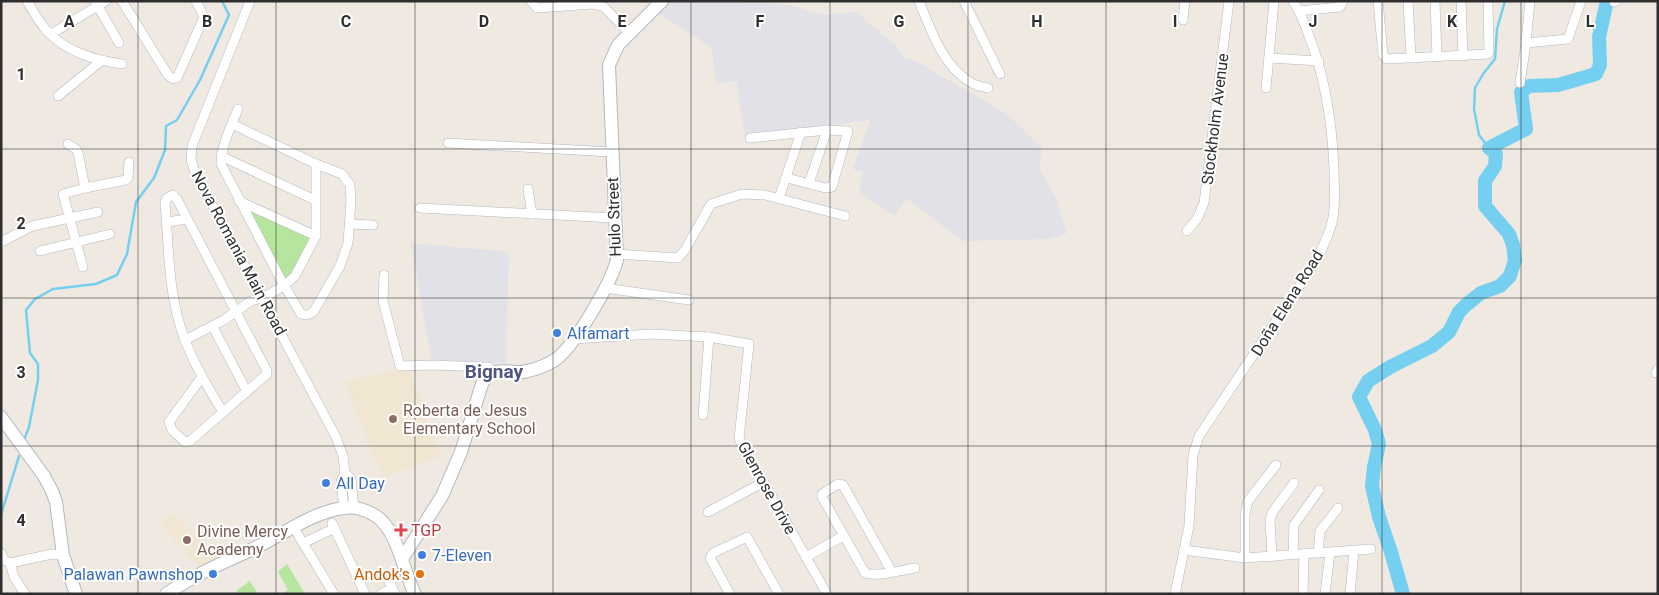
<svg xmlns="http://www.w3.org/2000/svg" width="1659" height="595" font-family="Roboto,sans-serif">
  <rect width="100%" height="100%" fill="#efe9e1"/>
  <!-- industrial -->
  <g fill="#e3e1e8">
    <polygon points="668,1 771,3 793,6 824,15 857,12 899,49 905,59 914,60 1007,114 1041,147 1040,169 1057,201 1067,233 1049,239 963,241 906,198 895,216 859,192 862,172 853,169 870,120 745,136 736,81 716,84 712,48 657,12"/>
    <polygon points="411,243 509,252 506,363 438,360 431,359"/>
  </g>
  <!-- education -->
  <g fill="#f0e6d1">
    <polygon points="408,367 441,456 383,478 345,382"/>
    <polygon points="171,512 218,555 201,569 160,524"/>
  </g>
  <!-- green -->
  <g fill="#b6e59e">
    <polygon points="246,208 312,238 286,284"/>
    <polygon points="287,564 305,594 283,593 288,590 278,572"/>
    <polygon points="250,581 258,594 238,594 237,590"/>
  </g>
  <g fill="none" stroke-linecap="round" stroke-linejoin="round">
    <!-- stream -->
    <g stroke="#75cff0" stroke-width="2.5">
      <polyline points="1489,148 1479,135 1474,109 1475,88 1483,74 1495,59 1497,29 1505,1"/>
      <polyline points="24,440 29,427 38,380 38,364 30,353 26,310 35,299 53,289 96,284 117,275 127,254 136,202 154,178 165,150 166,126 177,120 200,80 229,15 222,1"/>
      <polyline points="1,515 19,456"/>
    </g>
    <!-- river -->
    <polyline stroke="#75cff0" stroke-width="14" points="1403,594 1391,552 1379,517 1372,486 1374,467 1379,444 1375,430 1359,397 1368,381 1390,367 1432,346 1449,332 1459,312 1466,305 1481,293 1500,286 1510,276 1515,260 1513,245 1509,234 1485,206 1485,181 1495,166 1496,154 1489,148 1526,129 1521,92 1529,86 1558,85 1596,74 1600,65 1599,37 1607,1"/>
    <!-- street casing -->
    <g stroke="#b4b7c1" stroke-width="10">
      <g id="street">
        <path d="M27 1C33 11 39 22 46 30 66 52 94 60 122 64"/>
        <polyline points="95,1 119,43"/>
        <polyline points="122,1 168,75 173,79 177,78 204,17 196,1"/>
        <polyline points="250,1 192,146 191,160 196,175 336,437 343,456 345,473 351,479 354,508"/>
        <polyline points="531,1 537,8 593,4 604,7 629,33"/>
        <path d="M919 1C931 30 942 65 970 82 975 85 982 87 988 88"/>
        <polyline points="964,1 1000,74"/>
        <polyline points="1378,1 1383,55 1387,59 1488,54 1489,52 1488,1"/>
        <polyline points="1408,1 1411,58"/>
        <polyline points="1435,1 1437,57"/>
        <polyline points="1461,1 1463,56"/>
        <polyline points="1614,2 1616,1"/>
        <polyline points="1299,11 1340,7 1343,1"/>
        <polyline points="1183,20 1185,1"/>
        <polyline points="51,34 106,1"/>
        <polyline points="1526,43 1568,39 1581,1"/>
        <polyline points="1269,58 1319,61"/>
        <polyline points="1520,83 1526,43 1530,1"/>
        <polyline points="1266,88 1274,1"/>
        <polyline points="58,96 101,61"/>
        <path d="M232 124 316 164 342 174 350 185 351 200 348 243 340 266 314 311C310 315 307 316 301 314L281 280 221 164C221 146 231 126 238 109"/>
        <polyline points="750,138 827,130 848,131 832,187 825,188 787,178"/>
        <polyline points="448,143 612,152"/>
        <polyline points="68,144 76,149 78,153 85,188"/>
        <polyline points="221,156 315,200"/>
        <polyline points="809,183 827,130"/>
        <polyline points="528,189 532,214"/>
        <polyline points="779,198 801,132"/>
        <polyline points="420,208 614,218"/>
        <polyline points="167,222 187,219"/>
        <polyline points="350,224 373,225"/>
        <polyline points="1187,231 1197,219 1204,203 1229,1"/>
        <polyline points="316,236 316,164"/>
        <polyline points="1,242 32,226 98,212"/>
        <polyline points="40,251 110,234"/>
        <polyline points="616,254 678,258 685,250 711,204 742,194 765,195 845,216"/>
        <polyline points="83,267 63,194 85,188 126,180 128,178 129,162"/>
        <polyline points="384,275 383,301 400,366 434,365 484,367 488,367 494,372"/>
        <polyline points="605,288 689,300"/>
        <polyline points="213,327 247,392"/>
        <polyline points="574,339 651,334 709,337 749,344 739,439 827,594"/>
        <polyline points="185,340 224,320 251,301 262,298 284,286 295,276 316,236 239,201"/>
        <polyline points="1656,373 1658,369"/>
        <path d="M202 377 169 422 172 430 185 442 190 441 267 374V371L177 199 173 195 167 198 165 203C169 249 168 297 185 340 195 366 209 389 223 412"/>
        <polyline points="703,415 709,337"/>
        <polyline points="344,508 341,481 345,473"/>
        <polyline points="708,512 764,482"/>
        <polyline points="332,523 365,594"/>
        <polyline points="294,528 334,594"/>
        <polyline points="303,543 335,528"/>
        <polyline points="1184,550 1245,558 1371,549"/>
        <polyline points="1,553 4,560 10,563 52,554 63,555"/>
        <polyline points="1318,553 1320,531 1338,508"/>
        <polyline points="1293,555 1294,525 1319,490"/>
        <polyline points="806,557 843,536"/>
        <polyline points="1272,557 1270,520 1272,513 1294,483"/>
        <polyline points="1245,558 1245,515 1248,501 1276,465"/>
        <polyline points="10,563 14,577 25,594"/>
        <path d="M892 572 843 485 838 484 822 494V497L865 573C877 577 902 570 915 568"/>
        <polyline points="389,581 395,594"/>
        <polyline points="381,594 392,588"/>
        <polyline points="730,594 710,558 713,553 747,537 779,594"/>
        <path d="M1175 594 1189 526 1193 455 1199 436 1310 270C1320 254 1329 237 1333 218 1336 201 1334 184 1334 168 1332 122 1326 79 1309 36 1305 24 1300 12 1293 1"/>
        <polyline points="1303,594 1304,554"/>
        <polyline points="1325,594 1330,553"/>
        <polyline points="1350,594 1354,551"/>
      </g>
    </g>
    <!-- secondary casing -->
    <g stroke="#b4b7c1" stroke-width="14">
      <g id="secondary">
        <polyline points="1,417 44,476 52,491 56,502 63,555 76,594"/>
        <path d="M402 559 442 496 461 452 481 387C489 364 504 373 523 372 534 370 545 366 555 360 574 347 611 283 617 260L609 65 618 45 662 1"/>
        <path d="M166 594C197 573 228 561 261 545 286 532 316 511 344 508 354 506 367 510 376 516 398 531 403 571 415 594"/>
      </g>
    </g>
    <!-- street -->
    <use href="#street" stroke="#fff" stroke-width="9"/>
    <!-- secondary -->
    <use href="#secondary" stroke="#fff" stroke-width="12"/>
  </g>
  <!-- grid -->
  <path fill="none" stroke="#2e2e2e" stroke-width="1" stroke-opacity="0.55" d="M138 1V594M276 1V594M415 1V594M553 1V594M691 1V594M830 1V594M968 1V594M1106 1V594M1244 1V594M1382 1V594M1521 1V594M1 149H1658M1 298H1658M1 446H1658"/>
  <!-- markers -->
  <g fill="#3f7fe0" stroke="#fff" stroke-width="2">
    <circle cx="557" cy="333" r="5"/>
    <circle cx="326" cy="483" r="5"/>
    <circle cx="422" cy="555" r="5"/>
    <circle cx="213" cy="574" r="5"/>
  </g>
  <g fill="#8d6e63" stroke="#fff" stroke-width="2">
    <circle cx="393" cy="419" r="5"/>
    <circle cx="187" cy="540" r="5"/>
  </g>
  <path fill="#e0444e" stroke="#fff" stroke-width="2" d="M398.5 522.5h5v5h5v5h-5v5h-5v-5h-5v-5h5z"/>
  <circle fill="#e8710a" stroke="#fff" stroke-width="2" cx="420" cy="574" r="5"/>
  <g text-anchor="middle" dominant-baseline="central" stroke-width="4" stroke-linejoin="round" paint-order="stroke">
    <!-- street labels -->
    <g font-size="16" fill="#2e2e2e" stroke="#fff">
      <text transform="translate(1215 119) rotate(-83)">Stockholm Avenue</text>
      <text transform="translate(614 217) rotate(-92)">Hulo Street</text>
      <text transform="translate(239 253) rotate(62)">Nova Romania Main Road</text>
      <text transform="translate(1287 303) rotate(-58)">Doña Elena Road</text>
      <text transform="translate(767 488) rotate(61)">Glenrose Drive</text>
    </g>
    <!-- shop labels -->
    <g font-size="16" fill="#366cbe" stroke="#fff" text-anchor="start">
      <text x="567" y="333">Alfamart</text>
      <text x="336" y="483">All Day</text>
      <text x="432" y="555">7-Eleven</text>
      <text x="203" y="574" text-anchor="end">Palawan Pawnshop</text>
    </g>
    <!-- education labels -->
    <g font-size="16" fill="#785e54" stroke="#fff" text-anchor="start">
      <text x="403" y="410">Roberta de Jesus<tspan x="403" dy="18">Elementary School</tspan></text>
      <text x="197" y="531">Divine Mercy<tspan x="197" dy="18">Academy</tspan></text>
    </g>
    <!-- health labels -->
    <g font-size="16" fill="#be3a42" stroke="#fff" text-anchor="start">
      <text x="411" y="530">TGP</text>
    </g>
    <!-- food labels -->
    <g font-size="16" fill="#c56008" stroke="#fff" text-anchor="end">
      <text x="410" y="574">Andok's</text>
    </g>
    <!-- quarter labels -->
    <g font-size="19" font-weight="bold" fill="#4d5680" stroke="#fff">
      <text x="494" y="371">Bignay</text>
    </g>
  </g>
  <g font-size="16" text-anchor="middle" font-weight="bold" fill="#2e2e2e" stroke="#fff" stroke-width="4" stroke-linejoin="round" paint-order="stroke">
    <text x="69" y="27">A</text>
    <text x="207" y="27">B</text>
    <text x="346" y="27">C</text>
    <text x="484" y="27">D</text>
    <text x="622" y="27">E</text>
    <text x="760" y="27">F</text>
    <text x="899" y="27">G</text>
    <text x="1037" y="27">H</text>
    <text x="1175" y="27">I</text>
    <text x="1313" y="27">J</text>
    <text x="1452" y="27">K</text>
    <text x="1590" y="27">L</text>
    <text x="21" y="80">1</text>
    <text x="21" y="229">2</text>
    <text x="21" y="378">3</text>
    <text x="21" y="526">4</text>
  </g>
  <!-- border -->
  <rect width="1659" height="595" fill="none" stroke="#2e2e2e" stroke-width="5"/>
</svg>
